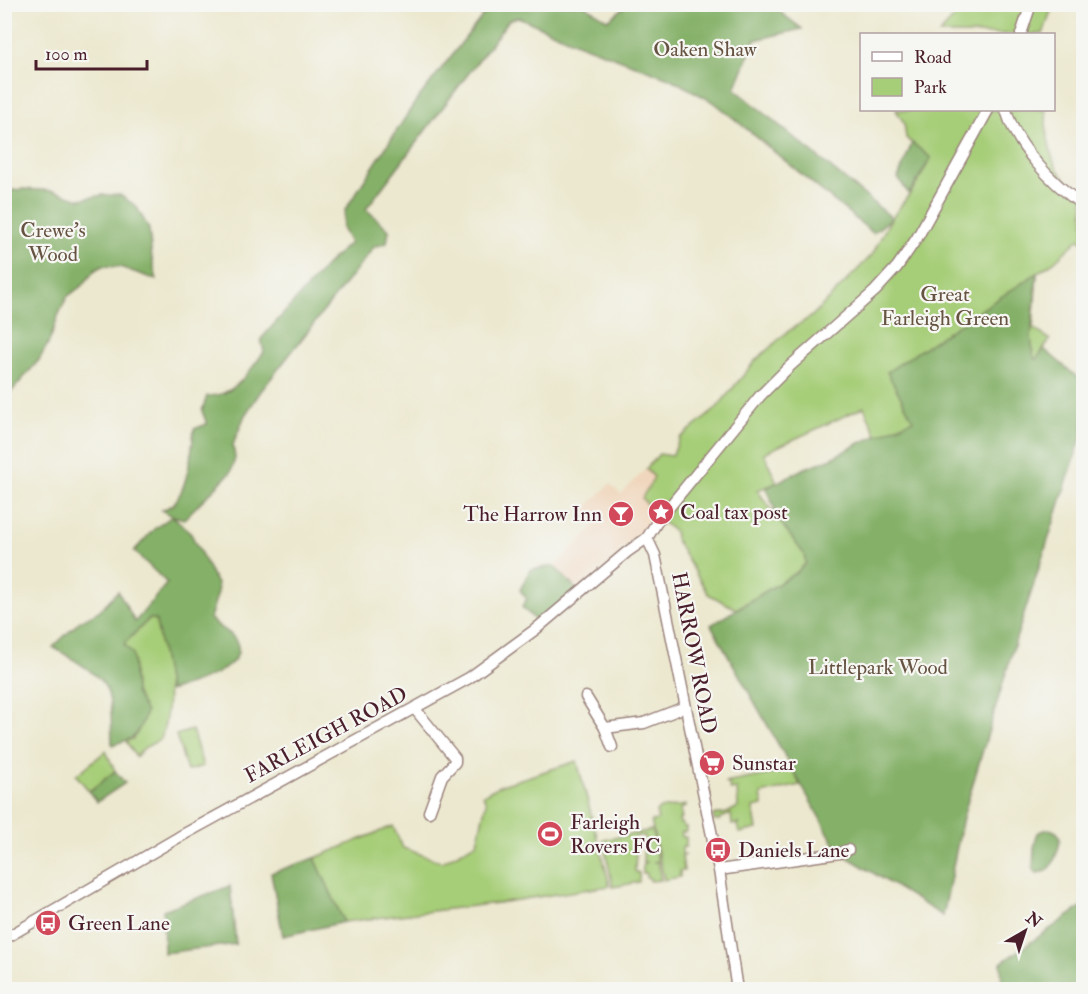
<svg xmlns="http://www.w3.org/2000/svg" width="1088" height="994" font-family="'IM FELL Double Pica',serif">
  <rect width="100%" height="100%" fill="#f6f6f2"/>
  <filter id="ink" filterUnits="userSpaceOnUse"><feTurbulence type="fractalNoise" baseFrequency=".0167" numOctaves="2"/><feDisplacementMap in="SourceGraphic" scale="12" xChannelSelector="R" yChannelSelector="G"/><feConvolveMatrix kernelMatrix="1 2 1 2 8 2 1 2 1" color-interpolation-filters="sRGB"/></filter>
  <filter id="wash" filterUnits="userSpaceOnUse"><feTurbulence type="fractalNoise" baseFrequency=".008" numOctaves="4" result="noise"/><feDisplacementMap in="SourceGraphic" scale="24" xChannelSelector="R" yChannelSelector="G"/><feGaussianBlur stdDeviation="1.35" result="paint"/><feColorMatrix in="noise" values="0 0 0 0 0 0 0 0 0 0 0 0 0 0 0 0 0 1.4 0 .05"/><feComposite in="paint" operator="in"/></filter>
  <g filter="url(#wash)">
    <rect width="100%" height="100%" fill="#ece8cf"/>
    <!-- built -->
    <polygon fill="#f0d6bc" points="646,469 654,477 643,498 655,516 640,533 619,550 620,553 578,591 554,566 595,526 595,521 583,510 610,484 621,494"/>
    <!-- green -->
    <g fill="#a6cd77" stroke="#787651" stroke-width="1.5">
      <polygon points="966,5 1053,5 1043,34 939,34"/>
      <path d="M896 110H1046C1047 114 1046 119 1046 124 1050 157 1053 174 1083 193L1084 242 1079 239 1054 262 1037 273 1033 328 1050 340 1036 360 973 394 877 436 864 407 764 453 777 483 757 490 804 554 806 563 796 573 736 609 708 594 675 539V532L655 516 642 498 654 477 646 469 659 454 672 456 680 438 715 410 755 361 787 332 812 316 872 255 889 222 916 185 931 158 906 138 904 123Z"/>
      <path d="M153 618 156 621C164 664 175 695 161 739L144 748 136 757 126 741 133 739 140 700 135 692 133 655 124 644 149 619Z"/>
      <polygon points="192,730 203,766 187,771 176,735"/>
      <polygon points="106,751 115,771 89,791 76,775"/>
      <polygon points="577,761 610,886 498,903 344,922 315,858 393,826 403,848 442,862 477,843 486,803 483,795 499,786"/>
      <polygon points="793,770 800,785 761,794 763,806 753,808 757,829 739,833 737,825 740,823 732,825 731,814 721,818 720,820 714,821 713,815 727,813 738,807 737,789 730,790 729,784 725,783"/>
      <polygon points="686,805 686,807 680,809 682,818 679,819 680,824 683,824 684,827 686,827 686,832 682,832 682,837 686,837 686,847 682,847 682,855 686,855 682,856 684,871 680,871 680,877 664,880 651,821 658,820 656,812 659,809"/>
      <polygon points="652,830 658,861 653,862 658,862 661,880 650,881 650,878 646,877 646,873 643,873 643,863 648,862 643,862 644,844 651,841 644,842 645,836 637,836 636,838 633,839 632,843 636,844 633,846 632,850 636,851 635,871 639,873 639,882 613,887 603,840"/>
    </g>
    <!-- forest -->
    <g fill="#84b068" stroke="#67684a" stroke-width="1.5">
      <path d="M491 5H584L608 20 627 5H771L802 29 755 40 735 89 892 218 873 233 715 103 669 78 577 43 518 17 509 20 366 209 389 230 387 243 374 247 261 391 245 415 233 445 235 458 231 472 184 519 173 516 191 534 217 584 218 592 210 618C216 627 232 631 237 643 248 670 186 685 169 691L156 621 153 619H149L124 644 133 654 135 692 146 712C137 738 137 737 112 745 111 728 113 704 106 688 97 672 69 657 53 647L80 621 99 611 118 591 135 622 167 583 134 551 154 529 172 516 162 510C166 508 172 506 174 503 188 487 192 450 194 429L207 424 202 411 207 396C235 397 249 371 264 352L261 339 332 259 350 243 342 228 345 210 416 101Z"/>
      <polygon points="912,143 931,158 909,194 898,178"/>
      <polygon points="24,189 55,191 80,199 104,195 120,195 136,206 149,229 152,259 157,280 120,267 102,266 95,270 83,285 67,297 58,316 50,340 39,360 5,399 5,191"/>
      <polygon points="1037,273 1031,338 1034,358 1036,359 1044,349 1083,382 1083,432 1016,639 963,817 943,916 839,852 711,625 796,573 806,563 804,554 780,522 766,488 803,469 832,458 860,443 913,420 887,372"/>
      <polygon points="554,566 578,591 538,623 522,607 527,599 520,590 530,570"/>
      <polygon points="115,771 125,783 97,802 89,792"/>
      <path d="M1049 829C1066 832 1059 847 1055 858 1053 863 1052 867 1047 871 1044 872 1041 872 1037 873L1033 870 1034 848 1037 835 1039 832Z"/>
      <polygon points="315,858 344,922 283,936 271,873"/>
      <polygon points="230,886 236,944 164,953 163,910"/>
      <polygon points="1083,906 1083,989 1002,989 1001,963"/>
    </g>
  </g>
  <g filter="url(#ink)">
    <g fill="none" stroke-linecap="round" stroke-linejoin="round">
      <!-- minor casing -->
      <g stroke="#9b847d" stroke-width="13">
        <g id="minor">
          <polyline points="1021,34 1031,4"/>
          <path d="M1006 110C1017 148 1052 183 1084 206"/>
          <polyline points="647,538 657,522 760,396 789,367 875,291 897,267 917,238 988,110"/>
          <polyline points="647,538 655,555 719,870 737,990"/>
          <polyline points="586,697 605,728 612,747"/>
          <polyline points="415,709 455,758 455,762 442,776 429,812"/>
          <polyline points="605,728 644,723 685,707"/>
          <polyline points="719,870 839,853 848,850"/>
          <polyline points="4,939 179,837 469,678 536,629 627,552 647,538"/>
        </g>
      </g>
      <!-- minor -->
      <use href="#minor" stroke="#fff" stroke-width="10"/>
    </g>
  </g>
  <!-- icons -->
  <defs>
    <g id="sight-disc" transform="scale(1.35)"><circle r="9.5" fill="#d1495b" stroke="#f6f6f2"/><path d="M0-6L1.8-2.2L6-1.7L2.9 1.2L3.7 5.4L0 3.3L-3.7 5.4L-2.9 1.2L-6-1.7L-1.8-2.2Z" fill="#fff"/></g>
    <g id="bar-disc" transform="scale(1.35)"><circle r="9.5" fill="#d1495b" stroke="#f6f6f2"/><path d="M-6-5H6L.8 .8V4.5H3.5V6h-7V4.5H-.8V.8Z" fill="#fff"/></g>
    <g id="supermarket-disc" transform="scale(1.35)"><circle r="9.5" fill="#d1495b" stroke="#f6f6f2"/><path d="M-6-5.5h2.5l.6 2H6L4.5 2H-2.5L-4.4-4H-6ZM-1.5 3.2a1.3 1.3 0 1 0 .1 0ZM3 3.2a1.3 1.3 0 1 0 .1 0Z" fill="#fff"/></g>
    <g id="stadium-disc" transform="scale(1.35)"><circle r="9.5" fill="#d1495b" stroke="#f6f6f2"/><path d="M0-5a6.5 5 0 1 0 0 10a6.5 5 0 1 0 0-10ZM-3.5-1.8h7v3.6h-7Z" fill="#fff"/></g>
    <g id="bus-disc" transform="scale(1.35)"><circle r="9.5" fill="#d1495b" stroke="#f6f6f2"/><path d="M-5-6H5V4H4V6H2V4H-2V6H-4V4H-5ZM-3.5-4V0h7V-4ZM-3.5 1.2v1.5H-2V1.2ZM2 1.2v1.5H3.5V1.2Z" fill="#fff"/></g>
  </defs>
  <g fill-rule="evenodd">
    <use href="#sight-disc" x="661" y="512"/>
    <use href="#bar-disc" x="621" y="514"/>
    <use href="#supermarket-disc" x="712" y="763"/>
    <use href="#stadium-disc" x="550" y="834"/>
    <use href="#bus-disc" x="718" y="850"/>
    <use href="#bus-disc" x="48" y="923"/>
  </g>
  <g text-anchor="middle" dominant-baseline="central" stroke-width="4.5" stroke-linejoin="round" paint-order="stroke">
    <!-- park labels -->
    <g font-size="21" fill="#665342" stroke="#f6f6f2">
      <text x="705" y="49">Oaken Shaw</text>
      <text x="53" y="230">Crewe's<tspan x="53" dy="24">Wood</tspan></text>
      <text x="945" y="294">Great<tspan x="945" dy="24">Farleigh Green</tspan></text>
      <text x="878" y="667">Littlepark Wood</text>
    </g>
    <!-- poi labels -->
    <g font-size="21" fill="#4a1f2b" stroke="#f6f6f2" text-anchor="start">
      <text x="680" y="512">Coal tax post</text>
      <text x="602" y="514" text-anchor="end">The Harrow Inn</text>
      <text x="732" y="763">Sunstar</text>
      <text x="570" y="822">Farleigh<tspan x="570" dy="24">Rovers FC</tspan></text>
      <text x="738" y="850">Daniels Lane</text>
      <text x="68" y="923">Green Lane</text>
    </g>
    <!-- street labels -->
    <g font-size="21" fill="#4a1f2b" stroke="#f6f6f2">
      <text transform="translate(694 653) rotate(79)">HARROW ROAD</text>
      <text transform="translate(326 735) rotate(-28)">FARLEIGH ROAD</text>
    </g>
  </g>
  <!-- margin -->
  <rect width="1088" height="994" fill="none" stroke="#f6f6f2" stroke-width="24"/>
  <!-- legend -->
  <rect x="860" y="33" width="195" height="78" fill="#f6f6f2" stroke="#b1a0a2" stroke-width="1.5"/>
  <rect x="872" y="52" width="30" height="9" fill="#ffffff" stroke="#b1a0a2" stroke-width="1.5"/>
  <text x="914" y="63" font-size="18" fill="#4a1f2b">Road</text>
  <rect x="872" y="78" width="30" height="18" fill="#a6cd77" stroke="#b1a0a2" stroke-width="1.5"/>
  <text x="914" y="93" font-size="18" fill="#4a1f2b">Park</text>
  <!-- north arrow -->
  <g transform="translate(1025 931) rotate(39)" stroke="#f6f6f2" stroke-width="4.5" paint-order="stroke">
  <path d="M0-4.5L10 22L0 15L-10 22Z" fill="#4a1f2b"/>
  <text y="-9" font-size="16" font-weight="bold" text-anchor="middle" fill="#4a1f2b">N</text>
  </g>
  <!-- scale -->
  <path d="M36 60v9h111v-9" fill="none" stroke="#4a1f2b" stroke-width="3"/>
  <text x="45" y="60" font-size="18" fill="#4a1f2b" stroke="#f6f6f2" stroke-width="4.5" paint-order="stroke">100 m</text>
</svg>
